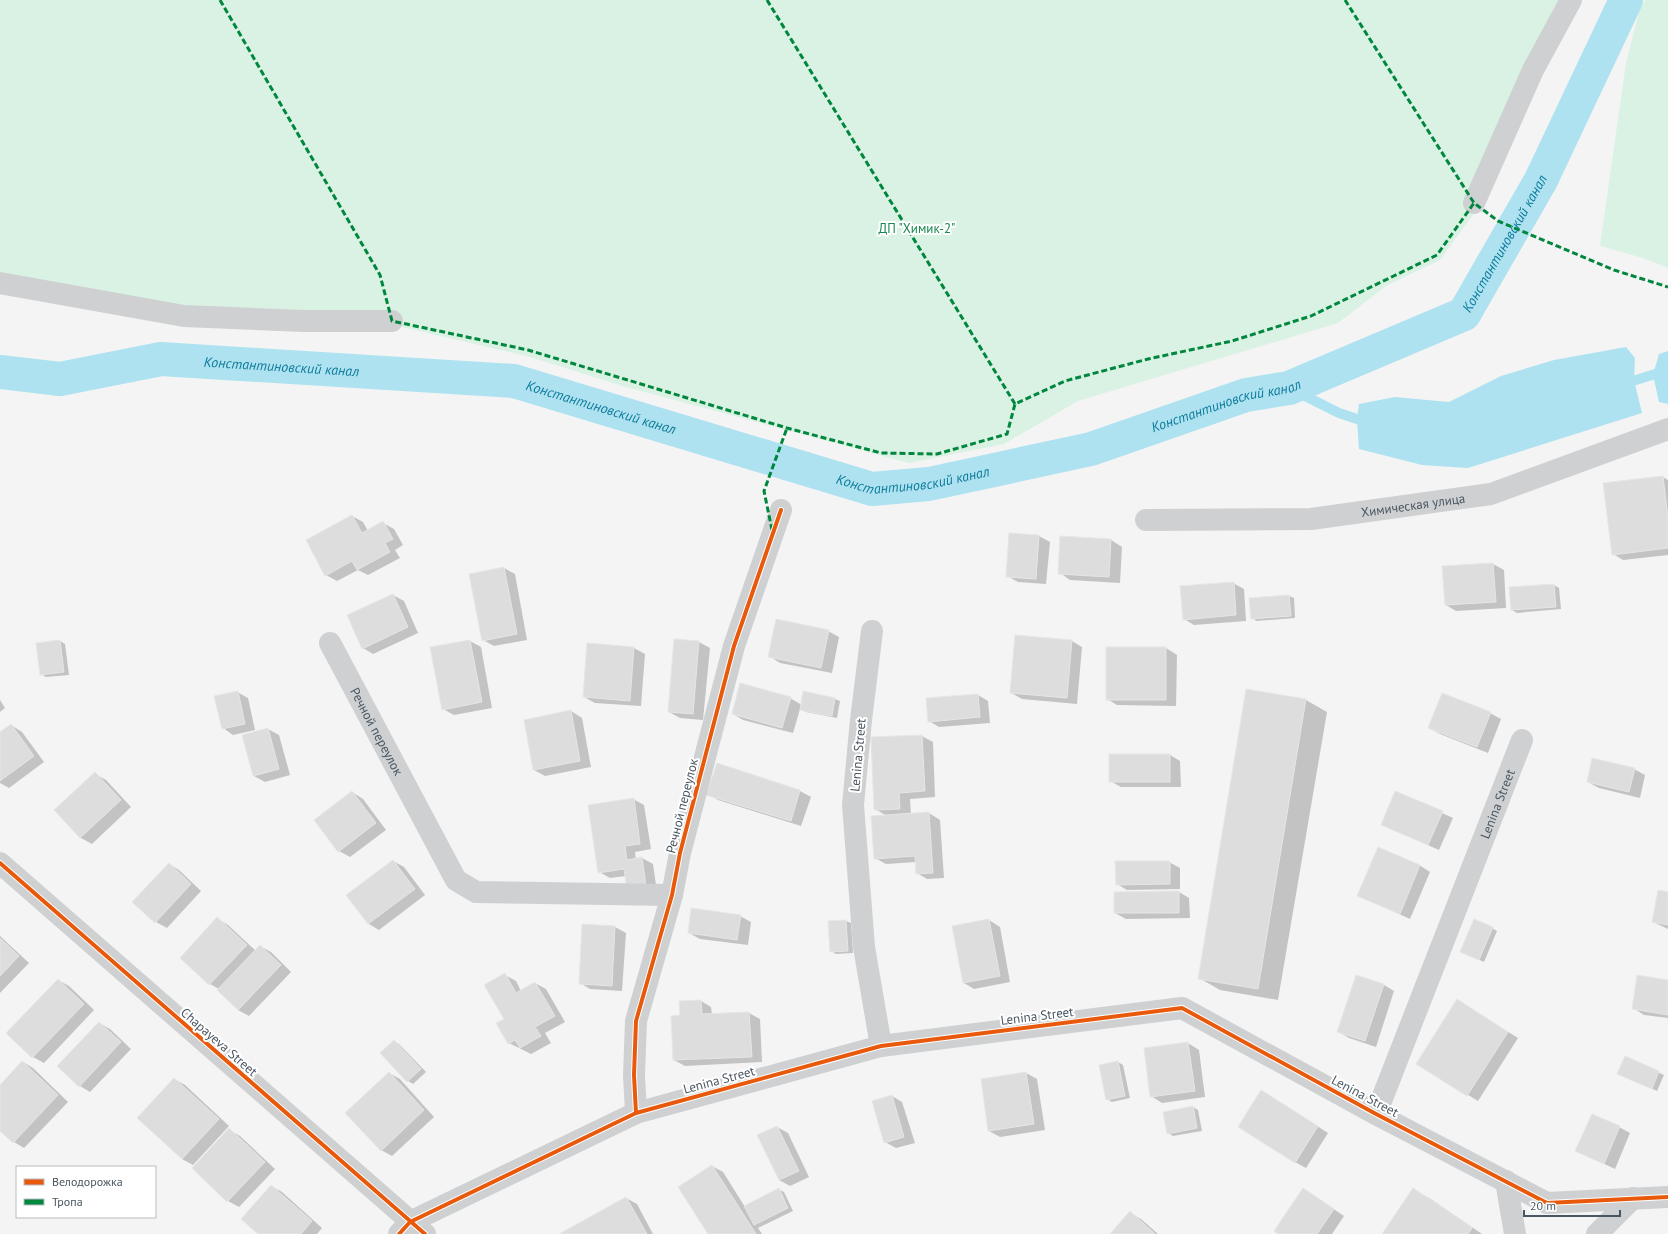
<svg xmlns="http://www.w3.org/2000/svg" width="1668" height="1234" font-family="'PT Sans',sans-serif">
  <rect width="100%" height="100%" fill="#f4f4f4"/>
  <!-- green -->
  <g fill="#d9f2e3">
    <polygon points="0,0 1581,0 1548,57 1475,212 1440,260 1386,286 1338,323 1078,401 1004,444 909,463 626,387 530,357 393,325 0,288"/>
    <polygon points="1645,0 1668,0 1668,268 1643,258 1600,246 1626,63 1640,8"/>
  </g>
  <!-- water -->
  <g fill="#aee2f0">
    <polygon points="1626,347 1635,358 1634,380 1642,413 1468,468 1422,465 1359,449 1357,419 1359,404 1395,397 1449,402 1501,376 1554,360"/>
    <polygon points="1668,351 1668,404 1659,402 1653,375 1659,354"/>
  </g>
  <!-- shadow -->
  <g fill="#0003">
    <polygon points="1663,477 1668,480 1668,555 1623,560 1613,554"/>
    <polygon points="352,516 363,522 368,531 383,523 394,529 403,545 395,550 400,558 368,575 358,570 337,581 326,575"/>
    <polygon points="1039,536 1050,542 1046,584 1018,582 1007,576"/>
    <polygon points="1061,537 1111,540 1122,547 1120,583 1070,580 1060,573"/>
    <polygon points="1493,564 1504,570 1506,608 1456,611 1446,605 1443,567"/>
    <polygon points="504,568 515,574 527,640 494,646 483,640"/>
    <polygon points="1233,583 1244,589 1246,621 1194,625 1184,619"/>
    <polygon points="1554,585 1559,588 1561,609 1517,613 1512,610"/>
    <polygon points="393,595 404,601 418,633 373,654 363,648"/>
    <polygon points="1289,596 1294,598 1295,618 1257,621 1252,618"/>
    <polygon points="828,631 839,637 832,673 780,663 769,656"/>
    <polygon points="675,640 699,642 710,648 703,720 680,718 669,712"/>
    <polygon points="60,641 65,644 69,675 46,677 41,674"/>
    <polygon points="470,641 481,647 492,708 454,715 443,709"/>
    <polygon points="1072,641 1082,647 1077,704 1022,699 1011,693"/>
    <polygon points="588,644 634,648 645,654 641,706 595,703 584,697"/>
    <polygon points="1166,648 1177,655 1176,706 1117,705 1107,699"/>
    <polygon points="1247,690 1306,700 1327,712 1278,1000 1220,990 1199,978"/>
    <polygon points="237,692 248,698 255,730 233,735 223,728"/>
    <polygon points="804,692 835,699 840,701 837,718 806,712 800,709 793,733 743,720 733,714 790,698 802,705"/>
    <polygon points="978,695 988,701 990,723 939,727 929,721"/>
    <polygon points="0,700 5,708 0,712"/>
    <polygon points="571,711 582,718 591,767 545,776 534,770"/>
    <polygon points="1490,713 1501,719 1488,753 1440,734 1429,728"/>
    <polygon points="11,725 22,732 44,762 9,788 0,783 0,733"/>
    <polygon points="268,729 279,735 290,775 265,782 254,776 244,736"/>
    <polygon points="922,736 933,742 935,797 910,799 911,815 929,813 940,820 944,878 927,879 917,873 916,862 886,864 875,858 887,816 875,809 872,738"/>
    <polygon points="1170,755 1180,761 1181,787 1121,787 1110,781"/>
    <polygon points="717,765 800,791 811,797 801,826 718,800 708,794"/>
    <polygon points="1634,769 1645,775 1640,798 1599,788 1588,782"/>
    <polygon points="95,774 106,780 131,807 92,844 81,838 56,810"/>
    <polygon points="352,792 363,799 386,830 350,857 339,851"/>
    <polygon points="1396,792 1453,818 1439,850 1382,825"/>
    <polygon points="633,799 644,805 651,849 635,852 636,859 642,858 653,864 657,892 626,876 610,878 599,872"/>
    <polygon points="393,861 404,867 425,895 379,930 369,924 348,896"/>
    <polygon points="1169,862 1180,868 1180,889 1127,890 1117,884"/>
    <polygon points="169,864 179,870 201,891 167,928 156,922 134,902"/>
    <polygon points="1419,865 1430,872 1410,919 1359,896"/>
    <polygon points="1179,892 1189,898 1190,918 1126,919 1115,913"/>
    <polygon points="1668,893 1668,929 1653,922"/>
    <polygon points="740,916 751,922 748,945 700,939 689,933"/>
    <polygon points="218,919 228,925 256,951 260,946 271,952 291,972 249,1016 238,1010 219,989 210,984"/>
    <polygon points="989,920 1000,927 1010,982 974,989 964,983"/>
    <polygon points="846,921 851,923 853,953 836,954 831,951 829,922"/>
    <polygon points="583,925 615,927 626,933 622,991 590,989 580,983"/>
    <polygon points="1492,928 1497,931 1484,962 1461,952"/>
    <polygon points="0,936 29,963 0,993"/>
    <polygon points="505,975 516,981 521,991 535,983 546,989 565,1022 545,1033 551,1043 531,1054 509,1043 505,1019"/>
    <polygon points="58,980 69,986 94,1010 44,1063 33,1057 8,1033"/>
    <polygon points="1668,981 1668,1018 1644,1015 1633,1008"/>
    <polygon points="1384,985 1394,991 1376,1047 1349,1038 1339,1032"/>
    <polygon points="701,1001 711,1007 712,1015 749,1013 760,1019 762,1062 685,1066 674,1060 681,1016"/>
    <polygon points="1468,1007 1518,1038 1478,1101 1418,1064"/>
    <polygon points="99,1023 110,1029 131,1049 90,1092 80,1086"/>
    <polygon points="394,1041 399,1044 426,1072 413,1084 408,1081 382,1053"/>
    <polygon points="1188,1043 1199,1050 1205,1097 1162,1103 1151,1096"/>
    <polygon points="1625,1057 1664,1075 1657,1091 1618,1074"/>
    <polygon points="23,1062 33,1068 68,1102 24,1148 14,1142 0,1129 0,1086"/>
    <polygon points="1118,1062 1123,1065 1130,1098 1112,1102 1107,1099"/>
    <polygon points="389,1073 400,1079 434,1117 392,1156 381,1150"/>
    <polygon points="1026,1073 1037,1079 1045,1130 1000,1137 989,1131 982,1079"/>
    <polygon points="174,1079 185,1085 229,1126 193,1165 182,1159"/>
    <polygon points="1262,1091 1328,1133 1306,1168 1295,1162"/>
    <polygon points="892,1096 902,1102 915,1143 896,1148 885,1142"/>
    <polygon points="1193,1107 1198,1110 1202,1131 1173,1136 1168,1133"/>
    <polygon points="777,1127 788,1133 809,1177 790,1186 779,1180"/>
    <polygon points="1619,1127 1630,1133 1615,1169 1577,1151"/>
    <polygon points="229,1130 240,1136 275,1169 239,1207 228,1201 193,1168"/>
    <polygon points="712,1166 723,1172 745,1207 778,1189 784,1192 793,1211 758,1228 762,1234 709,1234"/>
    <polygon points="271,1186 282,1192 322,1228 317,1234 259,1234"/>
    <polygon points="1413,1189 1429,1198 1482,1234 1383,1234"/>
    <polygon points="1314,1196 1344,1216 1332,1234 1280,1234"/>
    <polygon points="626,1198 637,1204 653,1234 561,1234"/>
    <polygon points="1130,1213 1141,1219 1158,1234 1112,1234"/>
  </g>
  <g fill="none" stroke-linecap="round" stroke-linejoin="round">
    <!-- stream -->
    <g stroke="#aee2f0" stroke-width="10">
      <polyline points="1623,384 1668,370"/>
      <polyline points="1289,388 1339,413 1369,423"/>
    </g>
    <!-- canal -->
    <path stroke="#aee2f0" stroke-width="34" id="s1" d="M0 372 60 379 161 359 514 381 872 489 929 484 1091 449 1246 395 1289 388 1464 314 1541 180 1626 0"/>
  </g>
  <!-- building -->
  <g fill="#ddddde" stroke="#e5e6e7">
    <polygon points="1663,476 1668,518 1668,548 1612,555 1603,483"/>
    <polygon points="352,515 362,533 383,521 393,539 385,543 390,552 357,570 352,561 325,576 306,540"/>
    <polygon points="1009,533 1039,535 1036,579 1006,577"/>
    <polygon points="1060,536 1111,539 1109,577 1058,574"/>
    <polygon points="1493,563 1496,602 1445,605 1442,566"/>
    <polygon points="504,567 517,634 482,641 469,574"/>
    <polygon points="1234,582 1236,615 1183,620 1180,586"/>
    <polygon points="1554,584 1556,607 1511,610 1509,587"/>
    <polygon points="393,594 408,627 362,649 347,615"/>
    <polygon points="1289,595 1291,616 1251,619 1249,598"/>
    <polygon points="776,619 829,630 821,668 768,657"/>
    <polygon points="1015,635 1072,640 1067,698 1010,693"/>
    <polygon points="674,639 699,641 693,714 668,712"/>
    <polygon points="60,640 64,672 40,675 36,643"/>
    <polygon points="470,640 482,702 442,710 430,647"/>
    <polygon points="587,643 634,647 630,701 583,697"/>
    <rect x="1106" y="647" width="60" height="53"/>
    <polygon points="740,683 791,697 782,728 732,714"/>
    <polygon points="1246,689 1306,699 1258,989 1198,979"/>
    <polygon points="238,691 245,724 222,729 214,696"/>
    <polygon points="803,691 835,698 832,716 800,710"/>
    <polygon points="1442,693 1491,712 1477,747 1428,728"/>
    <polygon points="978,694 980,717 928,722 926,698"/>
    <polygon points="571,710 580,761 533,770 524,720"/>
    <polygon points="11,724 34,756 0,781 0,732"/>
    <polygon points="268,728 279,769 253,776 242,735"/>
    <polygon points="922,735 925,791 899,793 900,809 874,810 871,737"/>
    <rect x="1109" y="754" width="61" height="28"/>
    <polygon points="1592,758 1635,768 1629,792 1587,782"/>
    <polygon points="717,763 800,790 791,821 706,795"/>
    <polygon points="95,772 121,800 80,838 54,810"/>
    <polygon points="352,791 376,823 338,852 314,820"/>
    <polygon points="1395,791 1443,811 1428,845 1381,825"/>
    <polygon points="634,798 640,844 625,846 627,860 642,857 646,886 627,889 624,869 598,873 588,805"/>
    <polygon points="929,812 933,873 916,874 915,856 874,859 871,816"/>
    <polygon points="1378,847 1420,865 1400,914 1357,896"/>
    <polygon points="393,860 415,889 368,924 346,895"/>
    <polygon points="1115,861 1170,861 1170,884 1116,885"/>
    <polygon points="169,863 191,884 155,923 132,902"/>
    <polygon points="1658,890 1668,892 1668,925 1652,922"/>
    <polygon points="1179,891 1179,913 1114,913 1114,892"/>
    <polygon points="691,908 741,915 737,940 688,933"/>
    <polygon points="217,917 247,945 209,985 180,958"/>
    <polygon points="989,919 1000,976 963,983 952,926"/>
    <polygon points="1474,919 1493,927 1479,960 1460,952"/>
    <polygon points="846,920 848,951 830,952 828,921"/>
    <polygon points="582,924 615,926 612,986 579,984"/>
    <polygon points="0,938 19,956 0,976"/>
    <polygon points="260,945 281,965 238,1010 217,990"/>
    <polygon points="505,973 516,993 535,982 555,1016 535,1027 541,1036 520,1048 515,1040 508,1044 496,1023 504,1019 484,985"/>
    <polygon points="1356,975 1384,984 1365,1041 1337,1032"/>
    <polygon points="1637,975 1668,980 1668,1015 1632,1009"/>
    <polygon points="58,979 84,1004 32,1058 6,1033"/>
    <polygon points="1457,999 1508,1032 1467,1096 1416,1064"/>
    <polygon points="701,1000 702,1014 749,1012 752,1057 673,1060 671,1016 680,1015 679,1001"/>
    <polygon points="99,1022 121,1042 79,1087 57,1066"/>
    <polygon points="394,1040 421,1069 407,1082 380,1053"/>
    <polygon points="1188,1042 1195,1091 1150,1097 1144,1048"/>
    <polygon points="1625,1056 1659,1071 1652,1089 1617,1074"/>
    <polygon points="22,1061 58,1095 13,1143 0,1131 0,1085"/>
    <polygon points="1118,1061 1125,1096 1106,1100 1099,1065"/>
    <polygon points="389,1072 424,1110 381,1151 345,1113"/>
    <polygon points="1026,1072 1034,1124 988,1131 981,1079"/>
    <polygon points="174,1078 219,1119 182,1159 137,1118"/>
    <polygon points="1261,1090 1318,1126 1295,1163 1238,1127"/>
    <polygon points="892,1095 904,1137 884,1143 872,1101"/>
    <polygon points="1193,1106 1197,1128 1167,1134 1163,1112"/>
    <polygon points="1592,1114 1620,1126 1604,1164 1575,1151"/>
    <polygon points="777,1126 799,1171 779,1180 757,1135"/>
    <polygon points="229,1128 265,1162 227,1202 192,1168"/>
    <polygon points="712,1165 756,1234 708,1234 678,1187"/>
    <polygon points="271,1185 312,1221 301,1234 258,1234 241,1219"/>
    <polygon points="779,1188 788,1208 754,1225 744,1206"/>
    <polygon points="1303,1188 1334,1209 1317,1234 1278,1234 1274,1231"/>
    <polygon points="1413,1188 1472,1228 1468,1234 1382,1234"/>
    <polygon points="626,1197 647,1234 559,1234"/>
    <polygon points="1130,1211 1155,1234 1110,1234"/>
  </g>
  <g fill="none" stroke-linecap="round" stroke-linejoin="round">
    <!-- minor -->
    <g stroke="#ced0d2" stroke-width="22">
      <polyline points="1474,203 1533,70 1571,0"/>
      <polyline points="0,283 184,316 304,321 392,321"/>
      <path id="s2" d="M1146 520 1311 519 1491 494 1668 429"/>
      <polyline points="872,631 861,720 853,805 864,947 881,1046"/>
      <path id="s3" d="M330 643 456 880 476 892 672 895"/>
      <polyline points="0,863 425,1234"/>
      <polyline points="636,1113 634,1075 636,1021 672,895 680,853 734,646 781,510"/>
      <path id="s4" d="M1376 1114 1522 740"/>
      <polyline points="1506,1181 1515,1234"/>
      <polyline points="399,1234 410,1222 636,1113 881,1046 1182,1008 1376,1114 1547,1203 1668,1197"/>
      <polyline points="1597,1234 1633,1198"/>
    </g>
    <!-- quiet -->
    <g stroke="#00873e" stroke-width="3" stroke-dasharray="6 3" stroke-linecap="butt">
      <polyline points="220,0 380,275 392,321 528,350 787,428 881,453 937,454 1007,434 1015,404 1065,381 1148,359 1232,341 1311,316 1437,255 1474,203"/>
      <polyline points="767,0 1015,404"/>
      <polyline points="1345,0 1474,203 1498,221 1614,270 1668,287"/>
      <polyline points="772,530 764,491 787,428"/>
    </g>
    <!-- cycleway casing -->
    <g stroke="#fff" stroke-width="6">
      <g id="cycleway">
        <polyline points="0,863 425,1234"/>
        <polyline points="636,1113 634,1075 636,1021 672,895 680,853 734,646 781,510"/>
        <polyline points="399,1234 410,1222 636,1113 881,1046 1182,1008 1376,1114 1547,1203 1668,1197"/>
      </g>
    </g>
    <!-- cycleway -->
    <use href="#cycleway" stroke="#e8590c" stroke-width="4"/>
  </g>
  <g text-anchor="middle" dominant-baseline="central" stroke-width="4" stroke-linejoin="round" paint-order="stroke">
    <!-- park labels -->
    <g font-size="13" fill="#17864f" stroke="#fff">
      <text x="917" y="228">ДП "Химик-2"</text>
    </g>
    <!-- street labels -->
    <g font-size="13" fill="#4a5661" stroke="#fff">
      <text stroke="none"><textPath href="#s2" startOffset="268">Химическая улица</textPath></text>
      <text stroke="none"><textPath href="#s3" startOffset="100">Речной переулок</textPath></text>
      <text transform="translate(858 755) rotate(-85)">Lenina Street</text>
      <text stroke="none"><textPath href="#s4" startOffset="333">Lenina Street</textPath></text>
      <text transform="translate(682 806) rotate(-76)">Речной переулок</text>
      <text transform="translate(1037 1016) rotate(-7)">Lenina Street</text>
      <text transform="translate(219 1042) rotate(41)">Chapayeva Street</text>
      <text transform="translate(719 1080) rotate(-15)">Lenina Street</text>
      <text transform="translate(1365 1096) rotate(28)">Lenina Street</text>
    </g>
    <!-- water labels -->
    <g font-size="14" font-style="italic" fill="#0c7c9b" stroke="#fff">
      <text stroke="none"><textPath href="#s1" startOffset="1593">Константиновский канал</textPath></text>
      <text stroke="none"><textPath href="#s1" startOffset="284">Константиновский канал</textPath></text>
      <text stroke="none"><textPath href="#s1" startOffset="1256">Константиновский канал</textPath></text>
      <text stroke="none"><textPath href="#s1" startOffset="608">Константиновский канал</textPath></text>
      <text stroke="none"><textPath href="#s1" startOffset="932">Константиновский канал</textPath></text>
    </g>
  </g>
  <!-- legend -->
  <rect x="16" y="1166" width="140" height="52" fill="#ffffff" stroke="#b7bbc0"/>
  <rect x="24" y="1179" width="20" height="6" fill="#e8590c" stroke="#b7bbc0"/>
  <text x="52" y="1186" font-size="12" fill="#4a5661">Велодорожка</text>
  <rect x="24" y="1199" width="20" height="6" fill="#00873e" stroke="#b7bbc0"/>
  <text x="52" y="1206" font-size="12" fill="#4a5661">Тропа</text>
  <!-- scale -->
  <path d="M1524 1210v6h96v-6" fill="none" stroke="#4a5661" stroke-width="2"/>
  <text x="1530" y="1210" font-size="12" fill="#4a5661" stroke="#ffffff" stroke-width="3" paint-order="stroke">20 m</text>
</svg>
